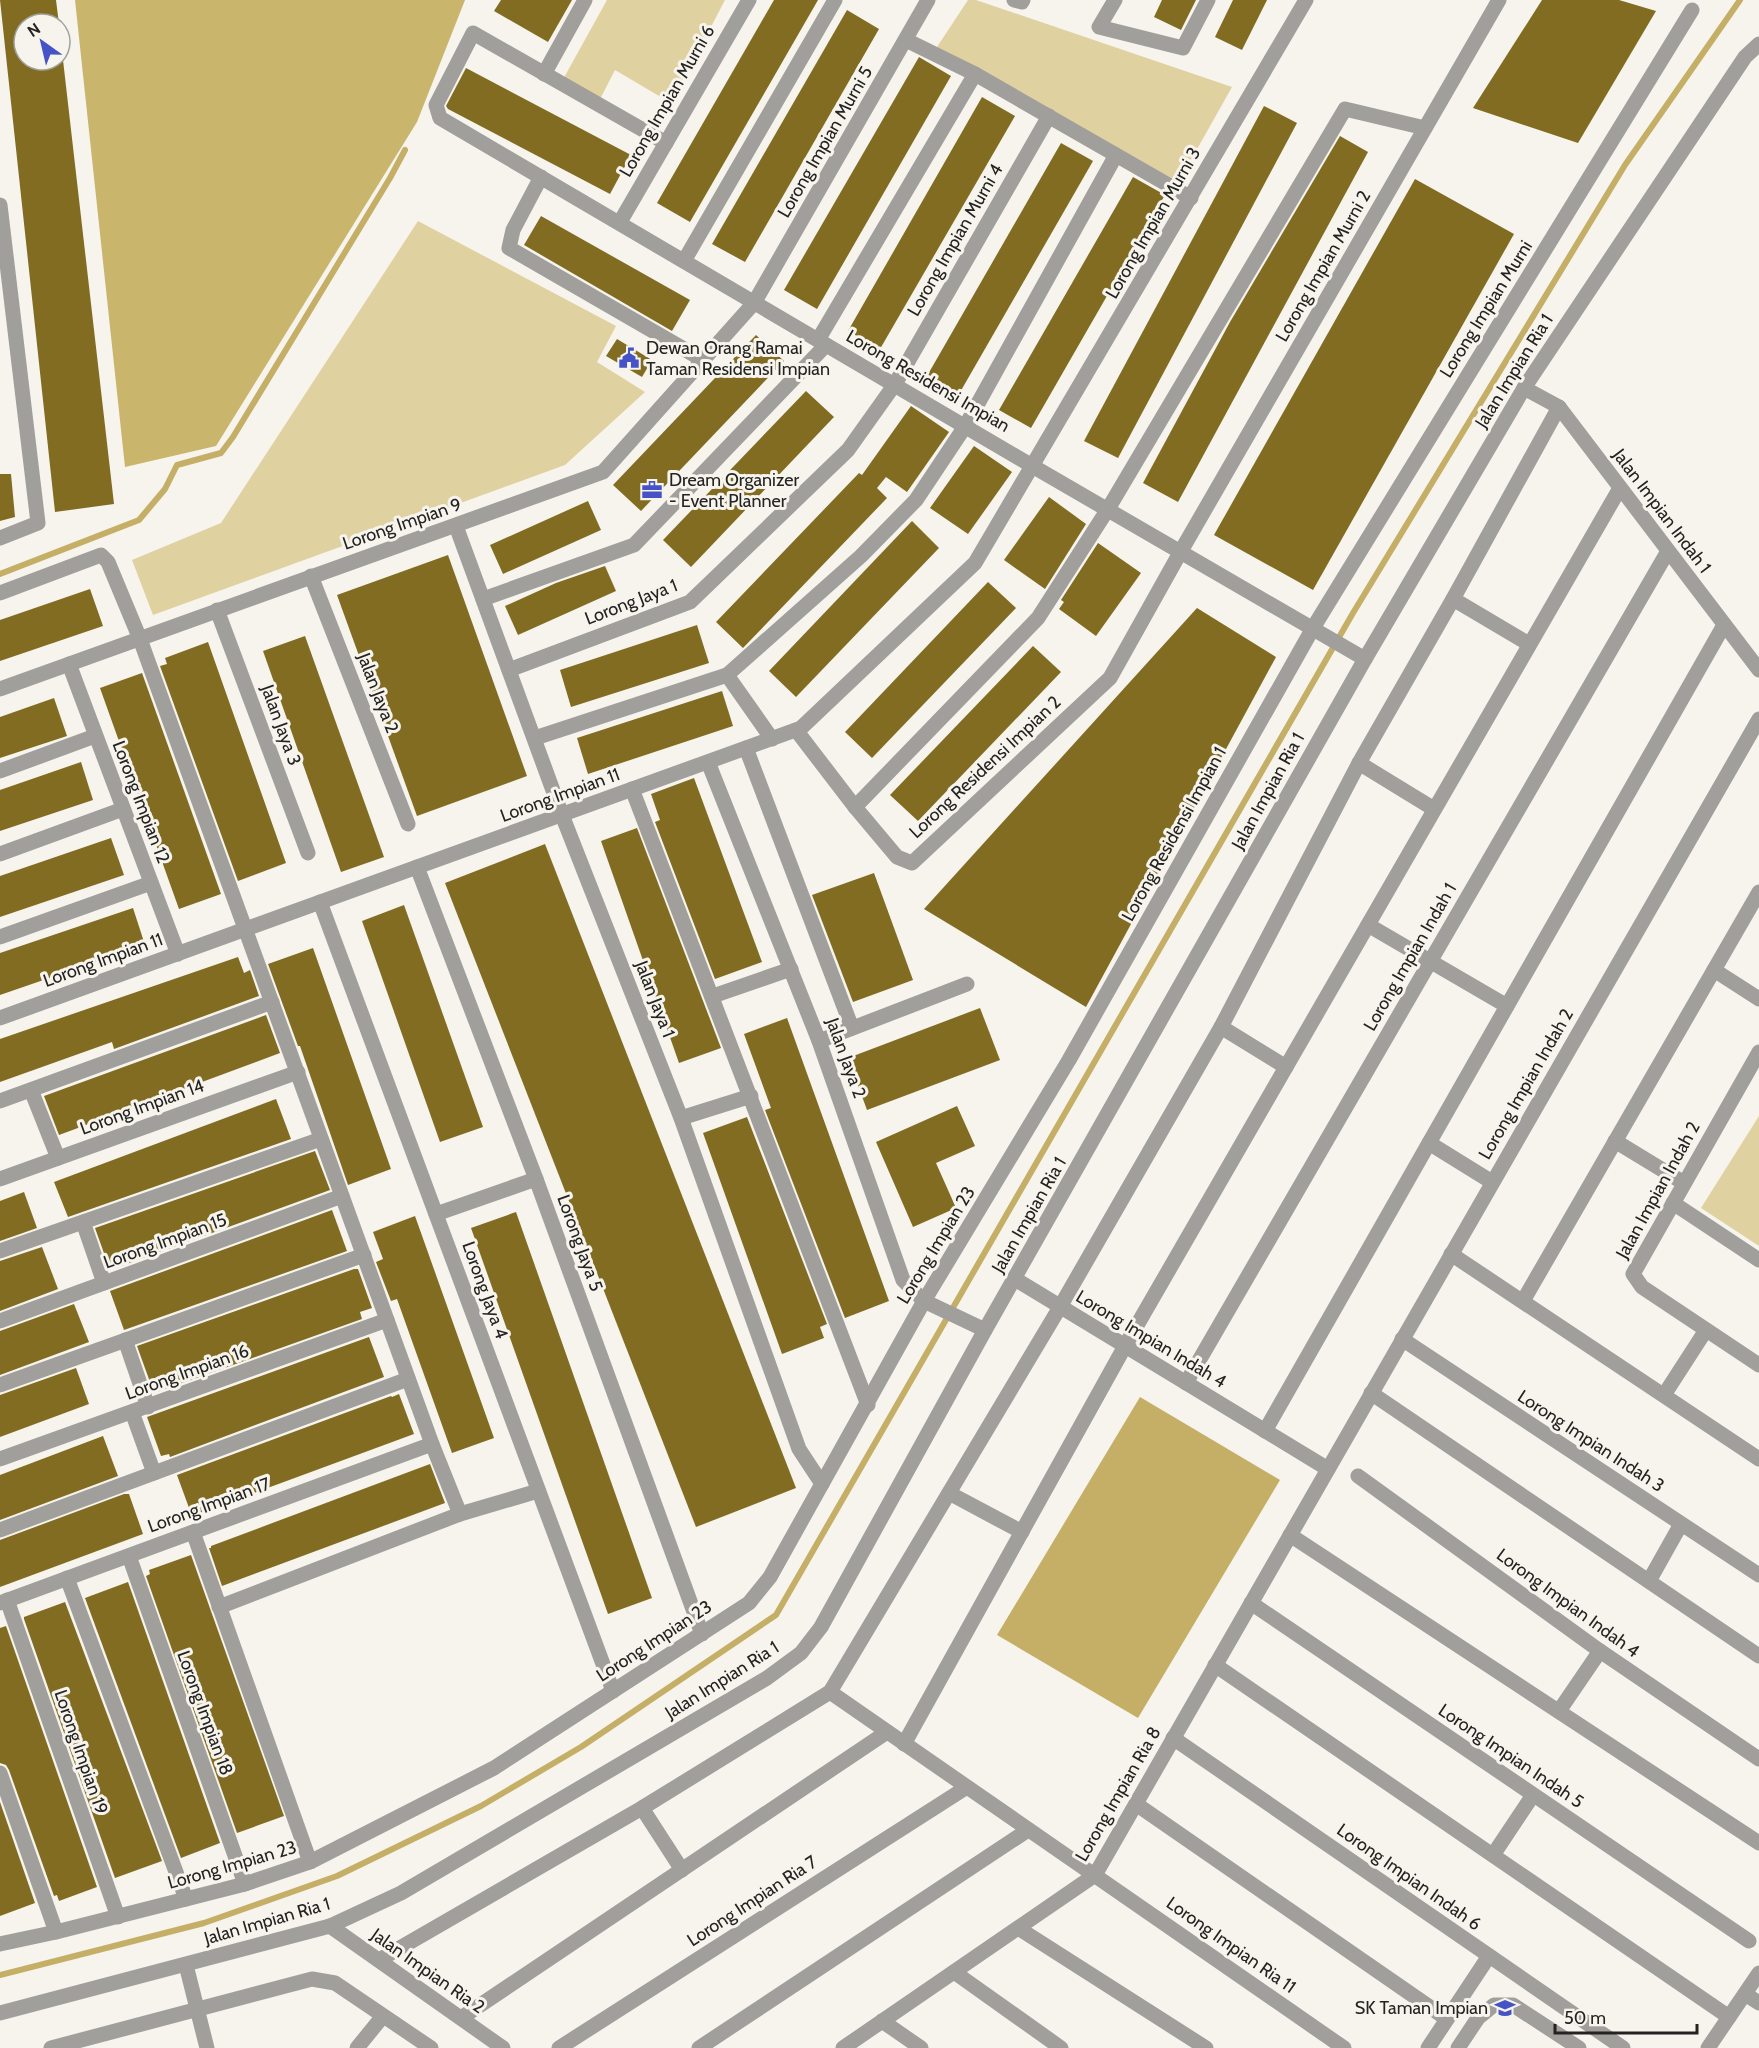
<svg xmlns="http://www.w3.org/2000/svg" width="1759" height="2048" font-family="Cabin,sans-serif">
  <rect width="100%" height="100%" fill="#f6f4ed"/>
  <!-- green -->
  <g fill="#e0d1a0">
    <polygon points="607,0 725,0 671,103 615,70 599,101 561,83"/>
    <polygon points="968,0 976,0 1232,87 1178,183 935,50"/>
    <polygon points="418,221 616,326 597,362 645,392 565,465 153,615 132,560 221,523"/>
    <polygon points="1759,1116 1759,1246 1701,1208"/>
  </g>
  <!-- forest -->
  <polygon fill="#cab56c" points="75,0 465,0 417,122 216,446 125,467"/>
  <!-- water -->
  <polygon fill="#c5af67" points="1140,1397 1280,1480 1138,1718 997,1635"/>
  <g fill="none" stroke-linecap="round" stroke-linejoin="round">
    <!-- stream -->
    <g stroke="#c5af67" stroke-width="6">
      <polyline points="0,574 139,520 165,489 177,465 221,453 233,437 390,178 405,150"/>
      <polyline points="0,1975 204,1923 337,1876 481,1806 581,1747 776,1615 1353,613 1625,165 1740,0"/>
    </g>
  </g>
  <!-- building -->
  <g fill="#816c21">
    <polygon points="0,0 56,0 59,24 24,24 24,60 63,60 114,504 55,512"/>
    <polygon points="501,0 572,0 548,42 494,11"/>
    <polygon points="774,0 818,0 690,222 657,203"/>
    <polygon points="1162,0 1196,0 1181,30 1154,17"/>
    <polygon points="1233,0 1267,0 1242,50 1215,37"/>
    <polygon points="1542,0 1619,0 1656,11 1578,143 1473,108"/>
    <polygon points="847,10 879,29 745,262 712,244"/>
    <polygon points="919,57 951,76 817,309 784,290"/>
    <polygon points="466,68 631,155 610,194 448,109 446,106"/>
    <polygon points="982,97 1015,116 880,349 848,331"/>
    <polygon points="1264,106 1297,123 1118,458 1084,441"/>
    <polygon points="1340,136 1368,152 1178,502 1143,483 1230,322"/>
    <polygon points="1061,143 1093,161 959,394 927,376"/>
    <polygon points="1133,177 1165,195 1031,428 999,410"/>
    <polygon points="1415,179 1514,234 1313,590 1214,535"/>
    <polygon points="541,216 690,300 672,331 524,245"/>
    <polygon points="756,335 784,361 641,511 613,485"/>
    <polygon points="617,339 652,360 642,377 606,356"/>
    <polygon points="806,391 834,417 691,567 663,540"/>
    <polygon points="911,406 949,432 907,492 886,477 877,488 887,498 743,648 716,622 859,473 862,475"/>
    <polygon points="974,446 1012,472 968,534 930,508"/>
    <polygon points="0,474 11,474 15,517 0,521"/>
    <polygon points="1049,497 1086,524 1045,589 1004,560"/>
    <polygon points="588,501 601,530 503,574 490,545"/>
    <polygon points="912,521 939,548 796,697 769,671"/>
    <polygon points="1098,543 1141,573 1096,636 1059,609 1064,602 1061,600"/>
    <polygon points="448,555 527,776 417,816 337,595"/>
    <polygon points="605,566 616,591 518,635 505,606 556,583"/>
    <polygon points="988,582 1016,608 872,758 845,732"/>
    <polygon points="90,589 103,626 0,661 0,620"/>
    <polygon points="1197,608 1276,657 1086,1007 924,909"/>
    <polygon points="697,625 709,663 571,707 560,670"/>
    <polygon points="305,636 384,857 341,872 263,651"/>
    <polygon points="208,642 286,863 238,881 160,666 167,664 165,658"/>
    <polygon points="1033,646 1061,672 918,821 890,795"/>
    <polygon points="142,673 221,894 179,909 100,688"/>
    <polygon points="722,691 733,726 588,774 577,738"/>
    <polygon points="54,698 67,736 0,758 0,717"/>
    <polygon points="81,762 93,800 0,831 0,790"/>
    <polygon points="694,778 762,962 715,979 655,822 660,820 651,794"/>
    <polygon points="637,828 721,1048 679,1063 601,841"/>
    <polygon points="111,838 124,875 0,917 0,876"/>
    <polygon points="545,844 796,1488 696,1527 445,883"/>
    <polygon points="874,873 913,980 853,1002 812,895"/>
    <polygon points="404,905 483,1127 440,1142 362,921"/>
    <polygon points="133,908 145,945 0,995 0,953"/>
    <polygon points="313,948 391,1169 348,1185 300,1046 298,1046 268,964"/>
    <polygon points="238,957 244,973 250,970 259,996 114,1049 112,1042 0,1082 0,1039"/>
    <polygon points="980,1008 1000,1060 867,1110 848,1058"/>
    <polygon points="266,1015 280,1053 59,1135 44,1096"/>
    <polygon points="787,1018 889,1301 845,1318 765,1110 771,1108 744,1034"/>
    <polygon points="276,1099 291,1139 68,1217 54,1182"/>
    <polygon points="957,1106 975,1146 936,1163 956,1208 913,1227 876,1142"/>
    <polygon points="747,1117 827,1324 820,1327 824,1338 782,1354 703,1133"/>
    <polygon points="315,1151 330,1190 110,1270 95,1228"/>
    <polygon points="24,1192 37,1228 0,1241 0,1201"/>
    <polygon points="332,1210 347,1251 124,1330 110,1291"/>
    <polygon points="516,1212 652,1598 608,1614 471,1228"/>
    <polygon points="415,1216 494,1438 452,1453 397,1299 391,1301 376,1262 383,1259 373,1232"/>
    <polygon points="42,1247 58,1289 0,1311 0,1261"/>
    <polygon points="354,1269 358,1269 372,1308 360,1312 362,1319 154,1393 137,1346"/>
    <polygon points="74,1304 89,1342 0,1375 0,1331"/>
    <polygon points="369,1337 384,1377 170,1457 169,1454 161,1456 147,1417"/>
    <polygon points="76,1368 89,1404 0,1437 0,1395"/>
    <polygon points="399,1394 414,1434 192,1516 177,1475 391,1396 392,1397"/>
    <polygon points="103,1436 118,1476 0,1520 0,1475"/>
    <polygon points="430,1464 445,1503 222,1586 209,1548 211,1548 211,1546"/>
    <polygon points="124,1494 129,1494 143,1534 0,1587 0,1540"/>
    <polygon points="191,1555 284,1816 237,1833 146,1576 150,1574 149,1570"/>
    <polygon points="128,1582 220,1843 181,1858 85,1598"/>
    <polygon points="65,1602 162,1861 115,1878 24,1619 24,1617"/>
    <polygon points="6,1626 97,1887 59,1901 57,1895 54,1896 9,1770 6,1765 0,1763 0,1628"/>
    <polygon points="0,1802 35,1903 0,1916"/>
  </g>
  <g fill="none" stroke-linecap="round" stroke-linejoin="round">
    <!-- minor -->
    <g stroke="#a09f9c" stroke-width="15">
      <polyline points="1014,0 1022,2 1023,0"/>
      <polyline points="1115,0 1099,27 1183,48 1208,0"/>
      <polyline points="906,40 975,74 1191,198"/>
      <polyline points="544,74 585,0"/>
      <path d="M666 143 473 33 436 105 440 118C638 235 837 350 1034 467 1144 532 1255 594 1365 659"/>
      <polyline points="541,177 513,230 509,248 703,360"/>
      <polyline points="0,205 38,523 0,538"/>
      <polyline points="620,222 749,0"/>
      <polyline points="684,261 835,0"/>
      <polyline points="818,340 975,74"/>
      <polyline points="1524,388 1559,407 1759,670"/>
      <polyline points="456,526 562,815 681,1118 799,1449 822,1484"/>
      <polyline points="311,576 408,824"/>
      <polyline points="0,593 101,555 108,562 140,639 432,1444 460,1514"/>
      <polyline points="483,599 634,545 826,345"/>
      <polyline points="1453,599 1529,644"/>
      <polyline points="217,610 308,853"/>
      <polyline points="69,664 178,954"/>
      <polyline points="509,670 690,602 848,450 895,384 1049,116"/>
      <polyline points="727,675 772,739"/>
      <polyline points="0,689 603,472 754,303 928,0"/>
      <polyline points="796,730 855,807 897,857 912,863 1110,678 1181,551 1499,0"/>
      <polyline points="535,738 727,675 861,556 916,500 966,425 1116,155"/>
      <polyline points="746,748 852,1028"/>
      <polyline points="708,762 819,1041 903,1280 924,1301 985,1330"/>
      <polyline points="1359,763 1434,809"/>
      <polyline points="0,771 95,736"/>
      <polyline points="632,789 868,1405"/>
      <polyline points="855,807 1038,618 1108,509 1345,109 1425,128"/>
      <polyline points="0,854 123,809"/>
      <polyline points="417,867 536,1179 702,1634"/>
      <polyline points="320,902 613,1691"/>
      <polyline points="1368,925 1507,1006"/>
      <polyline points="0,937 151,883"/>
      <polyline points="1714,970 1759,999"/>
      <polyline points="713,996 791,969"/>
      <polyline points="0,1018 801,728 975,563 1306,0"/>
      <polyline points="1221,1027 1286,1067"/>
      <polyline points="819,1041 967,984"/>
      <polyline points="1759,1052 1633,1274 1642,1287 1759,1365"/>
      <polyline points="31,1090 58,1158"/>
      <polyline points="0,1101 272,1002"/>
      <polyline points="681,1118 751,1096"/>
      <polyline points="1615,1141 1684,1183"/>
      <polyline points="1429,1143 1492,1182"/>
      <polyline points="0,1179 298,1072"/>
      <polyline points="1673,1203 1759,1260"/>
      <polyline points="436,1214 536,1179"/>
      <polyline points="83,1222 104,1283"/>
      <polyline points="0,1251 321,1139"/>
      <polyline points="1451,1254 1759,1459"/>
      <polyline points="1015,1279 1328,1469"/>
      <polyline points="1523,1301 1759,892"/>
      <polyline points="0,1321 342,1196"/>
      <polyline points="1402,1339 1759,1575"/>
      <polyline points="125,1340 148,1407"/>
      <polyline points="1186,1383 1668,551"/>
      <polyline points="0,1385 364,1255"/>
      <polyline points="1371,1393 1759,1656"/>
      <polyline points="1664,1395 1706,1330"/>
      <polyline points="132,1412 154,1473"/>
      <polyline points="1265,1431 1724,625"/>
      <polyline points="0,1459 387,1320"/>
      <polyline points="1358,1476 1600,1651 1759,1759"/>
      <polyline points="949,1493 1022,1532"/>
      <polyline points="0,1530 408,1379"/>
      <polyline points="193,1532 310,1862"/>
      <polyline points="1290,1535 1759,1843"/>
      <polyline points="129,1556 245,1884"/>
      <polyline points="67,1578 186,1899"/>
      <polyline points="1649,1581 1681,1524"/>
      <polyline points="7,1600 118,1917"/>
      <polyline points="0,1603 432,1444"/>
      <polyline points="1251,1603 1749,1941"/>
      <polyline points="219,1607 460,1514 538,1491"/>
      <polyline points="1215,1665 1729,2017"/>
      <polyline points="830,1692 1344,2048"/>
      <polyline points="1559,1711 1600,1651"/>
      <polyline points="1173,1738 1623,2048"/>
      <polyline points="904,1744 1125,1346 1620,488"/>
      <polyline points="0,1773 56,1932"/>
      <polyline points="1136,1804 1447,2019"/>
      <polyline points="642,1808 682,1870"/>
      <polyline points="1493,1855 1533,1795"/>
      <polyline points="330,1926 503,2048"/>
      <polyline points="1018,1928 1206,2048"/>
      <polyline points="0,1944 56,1932 245,1884 310,1862 494,1768 749,1603 770,1577 924,1301 1069,1060 1313,628 1692,10"/>
      <polyline points="379,1960 642,1808 830,1692 1060,1307 1221,1027 1359,763 1453,599 1559,407"/>
      <polyline points="186,1965 207,2048"/>
      <polyline points="954,1972 1061,2048"/>
      <polyline points="1745,1994 1759,2003"/>
      <polyline points="0,2013 330,1926 401,1893 767,1678 801,1653 821,1627 985,1330 1365,659 1524,388 1745,57 1759,44"/>
      <polyline points="461,2018 887,1732"/>
      <polyline points="882,2021 921,2048"/>
      <polyline points="51,2048 312,1979 335,1983 431,2048"/>
      <polyline points="357,2048 383,2016"/>
      <polyline points="559,2048 967,1787"/>
      <polyline points="699,2048 1028,1830"/>
      <polyline points="843,2048 1095,1875 1759,719"/>
      <polyline points="1428,2048 1489,1956"/>
      <polyline points="1458,2048 1478,2018 1494,2005 1513,2005 1579,2048"/>
      <polyline points="1708,2048 1759,1973"/>
    </g>
  </g>
  <!-- icons -->
  <defs>
    <g id="civic-bare" transform="scale(1.62)"><path d="M-.6-6.5H3V-4.5H.6V-3L4-1V1h2V6H-6V1h2V-1L-.6-3ZM-1.2 2.5V6h2.4V2.5Z" fill="#4553c7" stroke="#f6f4ed" stroke-width="2.5" paint-order="stroke"/></g>
    <g id="office-bare" transform="scale(1.62)"><path d="M-6-3h4V-5.5h4V-3h4V5H-6ZM-1-4.5V-3h2v-1.5ZM-6 0V1H6V0Z" fill="#4553c7" stroke="#f6f4ed" stroke-width="2.5" paint-order="stroke"/></g>
    <g id="school-bare" transform="scale(1.62)"><path d="M0-5L7-2L0 1L-7-2ZM-4 1L0 2.5L4 1V4Q0 6-4 4Z" fill="#4553c7" stroke="#f6f4ed" stroke-width="2.5" paint-order="stroke"/></g>
  </defs>
  <g fill-rule="evenodd">
    <use href="#civic-bare" x="629" y="358"/>
    <use href="#office-bare" x="652" y="490"/>
    <use href="#school-bare" x="1505" y="2008"/>
  </g>
  <g text-anchor="middle" dominant-baseline="central" stroke-width="6" stroke-linejoin="round" paint-order="stroke">
    <!-- street labels -->
    <g font-size="18" fill="#242321" stroke="#f6f4ed">
      <text transform="translate(667 101) rotate(-60)">Lorong Impian Murni 6</text>
      <text transform="translate(825 142) rotate(-60)">Lorong Impian Murni 5</text>
      <text transform="translate(1153 223) rotate(-60)">Lorong Impian Murni 3</text>
      <text transform="translate(955 240) rotate(-60)">Lorong Impian Murni 4</text>
      <text transform="translate(1323 266) rotate(-60)">Lorong Impian Murni 2</text>
      <text transform="translate(1486 309) rotate(-58)">Lorong Impian Murni</text>
      <text transform="translate(1514 371) rotate(-58)">Jalan Impian Ria 1</text>
      <text transform="translate(928 381) rotate(30)">Lorong Residensi Impian</text>
      <text transform="translate(1662 511) rotate(53)">Jalan Impian Indah 1</text>
      <text transform="translate(402 524) rotate(-19)">Lorong Impian 9</text>
      <text transform="translate(631 602) rotate(-21)">Lorong Jaya 1</text>
      <text transform="translate(378 693) rotate(69)">Jalan Jaya 2</text>
      <text transform="translate(281 725) rotate(70)">Jalan Jaya 3</text>
      <text transform="translate(985 767) rotate(-43)">Lorong Residensi Impian 2</text>
      <text transform="translate(1268 791) rotate(-61)">Jalan Impian Ria 1</text>
      <text transform="translate(560 795) rotate(-20)">Lorong Impian 11</text>
      <text transform="translate(141 802) rotate(69)">Lorong Impian 12</text>
      <text transform="translate(1174 834) rotate(-61)">Lorong Residensi Impian 1</text>
      <text transform="translate(1410 957) rotate(-60)">Lorong Impian Indah 1</text>
      <text transform="translate(103 960) rotate(-20)">Lorong Impian 11</text>
      <text transform="translate(655 999) rotate(69)">Jalan Jaya 1</text>
      <text transform="translate(846 1058) rotate(70)">Jalan Jaya 2</text>
      <text transform="translate(1526 1084) rotate(-60)">Lorong Impian Indah 2</text>
      <text transform="translate(142 1107) rotate(-20)">Lorong Impian 14</text>
      <text transform="translate(1658 1190) rotate(-61)">Jalan Impian Indah 2</text>
      <text transform="translate(1029 1215) rotate(-60)">Jalan Impian Ria 1</text>
      <text transform="translate(165 1241) rotate(-20)">Lorong Impian 15</text>
      <text transform="translate(580 1243) rotate(70)">Lorong Jaya 5</text>
      <text transform="translate(936 1245) rotate(-59)">Lorong Impian 23</text>
      <text transform="translate(485 1290) rotate(70)">Lorong Jaya 4</text>
      <text transform="translate(1151 1339) rotate(31)">Lorong Impian Indah 4</text>
      <text transform="translate(187 1372) rotate(-20)">Lorong Impian 16</text>
      <text transform="translate(1591 1441) rotate(33)">Lorong Impian Indah 3</text>
      <text transform="translate(209 1505) rotate(-20)">Lorong Impian 17</text>
      <text transform="translate(1568 1603) rotate(36)">Lorong Impian Indah 4</text>
      <text transform="translate(654 1641) rotate(-33)">Lorong Impian 23</text>
      <text transform="translate(722 1680) rotate(-32)">Jalan Impian Ria 1</text>
      <text transform="translate(205 1713) rotate(70)">Lorong Impian 18</text>
      <text transform="translate(81 1752) rotate(71)">Lorong Impian 19</text>
      <text transform="translate(1511 1756) rotate(34)">Lorong Impian Indah 5</text>
      <text transform="translate(1118 1794) rotate(-60)">Lorong Impian Ria 8</text>
      <text transform="translate(232 1865) rotate(-16)">Lorong Impian 23</text>
      <text transform="translate(1409 1877) rotate(35)">Lorong Impian Indah 6</text>
      <text transform="translate(752 1901) rotate(-33)">Lorong Impian Ria 7</text>
      <text transform="translate(267 1921) rotate(-16)">Jalan Impian Ria 1</text>
      <text transform="translate(1231 1945) rotate(35)">Lorong Impian Ria 11</text>
      <text transform="translate(428 1971) rotate(35)">Jalan Impian Ria 2</text>
    </g>
    <!-- poi labels -->
    <g font-size="18" fill="#242321" stroke="#f6f4ed" text-anchor="start">
      <text x="646" y="348">Dewan Orang Ramai<tspan x="646" dy="21">Taman Residensi Impian</tspan></text>
      <text x="669" y="480">Dream Organizer<tspan x="669" dy="21">- Event Planner</tspan></text>
      <text x="1488" y="2008" text-anchor="end">SK Taman Impian</text>
    </g>
  </g>
  <!-- north arrow -->
  <g transform="translate(42 42) rotate(326)"><circle r="28" fill="#f6f4ed" stroke="#a2a09b" stroke-width="1.5"/>
  <path d="M0-4.5L10 22L0 15L-10 22Z" fill="#4553c7"/>
  <text y="-9" font-size="16" font-weight="bold" text-anchor="middle" fill="#242321">N</text>
  </g>
  <!-- scale -->
  <path d="M1555 2024v9h142v-9" fill="none" stroke="#242321" stroke-width="3"/>
  <text x="1564" y="2024" font-size="18" fill="#242321" stroke="#f6f4ed" stroke-width="4.5" paint-order="stroke">50 m</text>
</svg>
